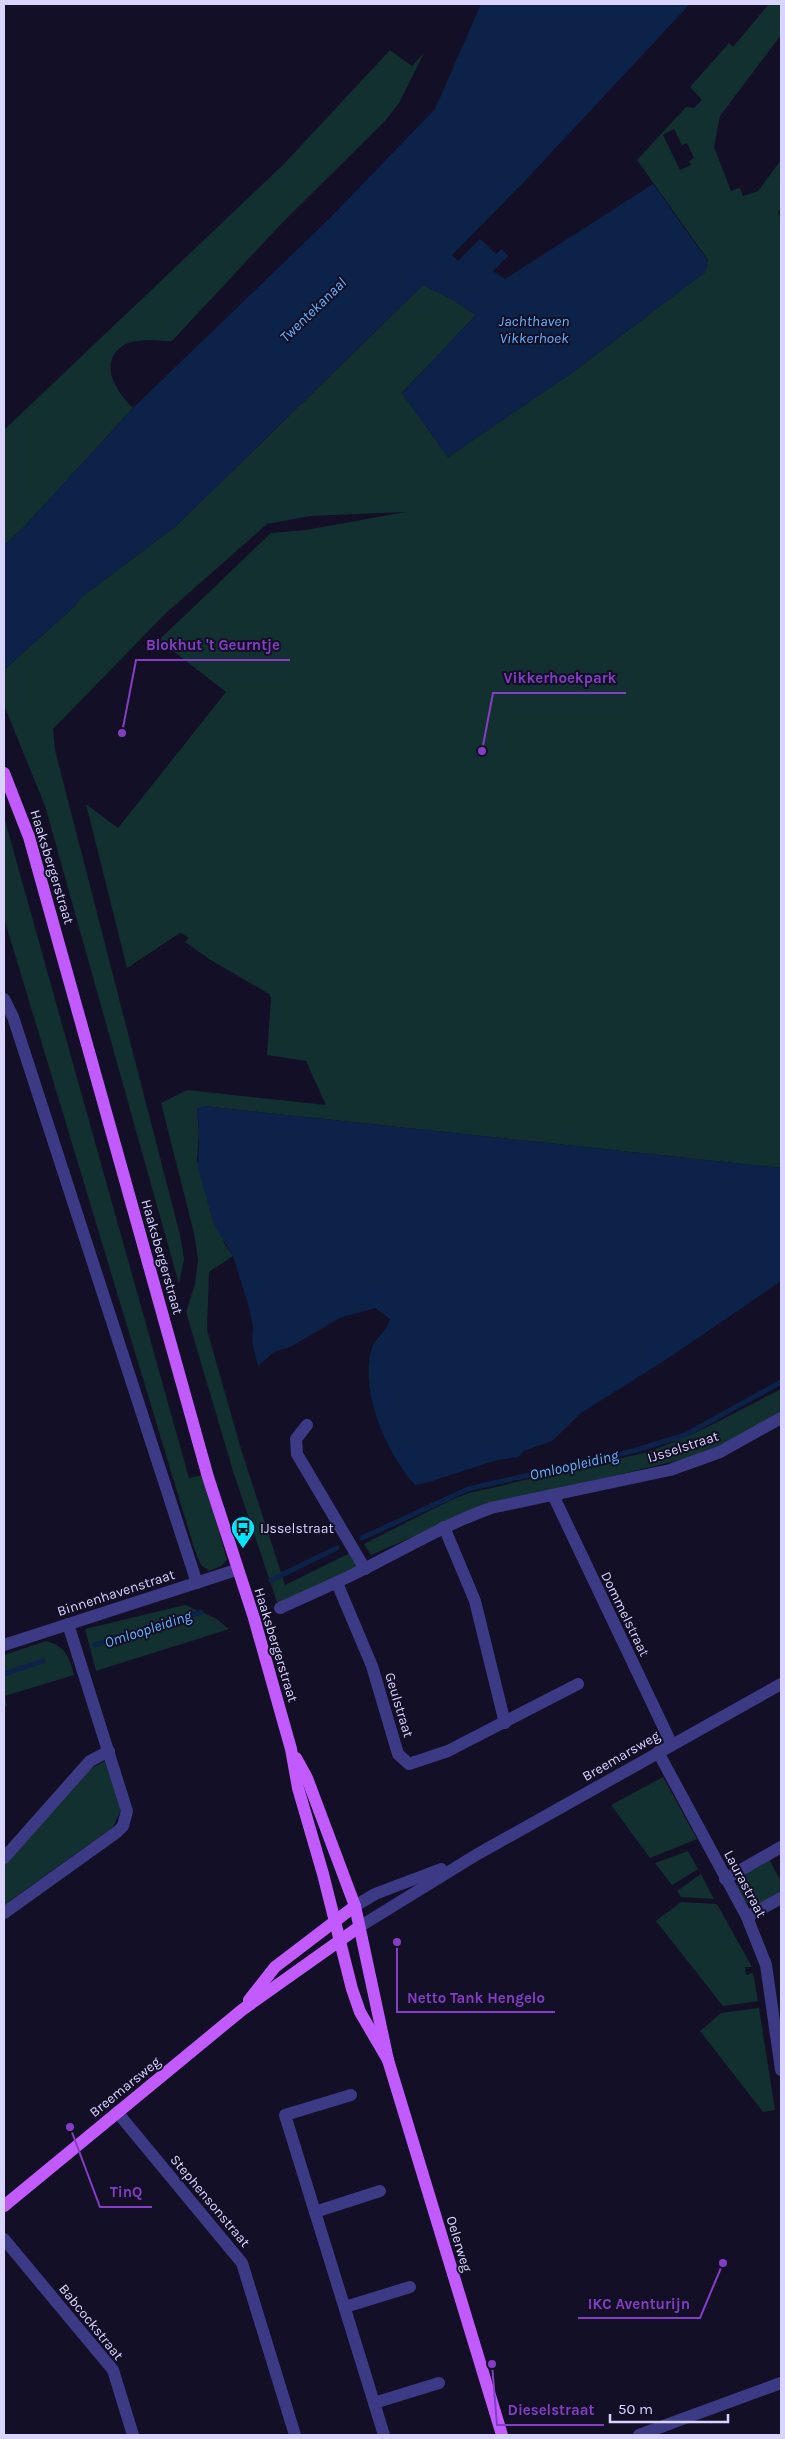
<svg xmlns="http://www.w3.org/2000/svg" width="785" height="2439" font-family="Karla,sans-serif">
  <rect width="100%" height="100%" fill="#130f26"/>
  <!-- green -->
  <g fill="#12302f" fill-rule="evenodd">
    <path d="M769 4H781V35L720 116 714 147 731 191 740 188 743 196 758 191 781 160V208L778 212 781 218V1168L203 1106 197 1109 199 1132 197 1160 225 1245 233 1256 209 1272 207 1330 241 1449 285 1585 354 1551 363 1568 279 1608 233 1471 186 1312 195 1284 198 1259 194 1233 161 1103 187 1090 326 1105 306 1061 267 1055 271 998 269 994 209 959 185 942 189 938 180 933 127 968 86 804 118 828 226 692 159 640 271 533 306 530 405 512 310 516 267 524 165 614 53 729 55 750 180 1235 184 1259 179 1284 45 806 4 705V670L76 605 79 599 176 526 423 285 453 300 476 315 402 393 448 457 572 373 705 272 708 260 637 160 686 107 694 108 702 100 690 87 729 43 733 47ZM674 129 682 145 687 143 694 158 689 161 691 165 680 170 663 135Z"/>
    <path d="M390 50 412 66 424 53 399 103 384 122 281 224 172 341C159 341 138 338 126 344 96 360 116 392 133 408L24 527 4 546V430L284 164Z"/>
    <polygon points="4,817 189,1478 203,1475 227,1560 221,1566 209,1571 201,1565 195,1551 4,918"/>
    <path d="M781 1389V1413L724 1444 692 1457 474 1510 371 1555 364 1544 449 1501 469 1493 644 1453C693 1437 736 1412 781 1389Z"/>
    <polygon points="185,1605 215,1618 229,1629 96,1671 85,1629"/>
    <path d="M46 1641C66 1646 69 1657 74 1675L5 1696 7 1706 4 1707V1655Z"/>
    <polygon points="105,1761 121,1810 113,1827 4,1905 4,1866 88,1770"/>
    <polygon points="663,1777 697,1839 650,1858 611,1805"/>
    <polygon points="688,1851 698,1869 672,1885 655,1863"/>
    <path d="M769 1859 779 1878 781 1877V1892L755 1906C743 1904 733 1887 739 1877Z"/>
    <polygon points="701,1874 714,1899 681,1897 677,1891"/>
    <polygon points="681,1902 717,1904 752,1967 745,1967 746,1975 753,1973 758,2001 723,2006 656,1921"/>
    <polygon points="759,2008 775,2110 763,2112 700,2031 721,2013"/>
  </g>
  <!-- water -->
  <g fill="#0c2248">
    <polygon points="481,4 690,4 522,184 452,255 458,261 480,239 496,254 502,249 508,256 493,271 505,279 653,184 708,261 705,272 572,373 448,457 402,393 476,315 453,300 423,285 176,526 79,599 76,605 4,670 4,546 24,527 133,408 331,217 435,109"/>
    <path d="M203 1106 781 1168V1281L670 1357 581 1413 552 1441 524 1451 518 1457 497 1460 426 1483 415 1485C387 1454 360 1393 371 1351 374 1338 387 1332 390 1319L375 1308 340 1318 292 1346 274 1352 258 1366 252 1342 253 1327 249 1307 233 1256 214 1225 198 1168 199 1132 197 1109Z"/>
  </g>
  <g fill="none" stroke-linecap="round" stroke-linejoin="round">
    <!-- stream -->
    <g stroke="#0c2248" stroke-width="5">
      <polyline points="362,1538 468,1489 633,1451 685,1435 781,1382"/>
      <polyline points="271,1580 337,1548"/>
      <polyline points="95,1645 201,1612"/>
      <polyline points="4,1674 43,1661"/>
    </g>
    <!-- minor -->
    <g stroke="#3d3a85" stroke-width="12">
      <polyline points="4,999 13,1017 197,1583"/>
      <polyline points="307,1425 296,1439 297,1454 365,1569"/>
      <polyline points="553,1495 672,1745"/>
      <polyline points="444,1527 475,1601 505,1723"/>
      <polyline points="337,1583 372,1666 398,1754 409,1764 448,1751 578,1684"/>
      <path d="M280 1608C308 1595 337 1583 364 1569 406 1548 446 1524 491 1508L670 1470 720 1452 781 1418"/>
      <polyline points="4,1645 236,1570"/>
      <polyline points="658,1752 747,1917 766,1965 781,2070"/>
      <polyline points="4,1858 90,1761 109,1751"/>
      <polyline points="725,1879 781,1847"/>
      <polyline points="4,1913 117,1832 123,1826 127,1811 68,1624"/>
      <polyline points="747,1917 781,1898"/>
      <polyline points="351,2095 285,2115 384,2435"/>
      <polyline points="117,2112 242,2263 295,2435"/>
      <polyline points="315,2212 380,2191"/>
      <polyline points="4,2239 113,2370 133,2435"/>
      <polyline points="345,2307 410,2287"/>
      <polyline points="374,2403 439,2383"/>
      <polyline points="639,2435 781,2383"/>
    </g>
    <!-- tertiary -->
    <g stroke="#3d3a85" stroke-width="12">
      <polyline points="355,1906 375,1894 441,1869"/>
      <polyline points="359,1927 476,1855 781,1684"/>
    </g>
    <!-- primary -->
    <g stroke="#c25bff" stroke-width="12">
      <polyline points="4,773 29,837 208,1477 254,1618 291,1749 298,1788 323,1874 352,1989 360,2012 388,2060"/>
      <polyline points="296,1758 307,1778 355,1906 388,2060 502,2435"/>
      <polyline points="249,2000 275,1967 355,1906"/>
      <polyline points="4,2206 242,2010 359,1927"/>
    </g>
  </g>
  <!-- icons -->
  <defs>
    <g id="bus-pin" transform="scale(1.25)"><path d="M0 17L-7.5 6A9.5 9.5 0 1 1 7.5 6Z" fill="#00e5ff" stroke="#130f26"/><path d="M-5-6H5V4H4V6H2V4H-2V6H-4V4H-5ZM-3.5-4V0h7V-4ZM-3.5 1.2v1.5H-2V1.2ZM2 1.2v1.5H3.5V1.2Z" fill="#111"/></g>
  </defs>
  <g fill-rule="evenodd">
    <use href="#bus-pin" x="243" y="1528"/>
  </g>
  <g text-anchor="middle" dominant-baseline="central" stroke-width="4" stroke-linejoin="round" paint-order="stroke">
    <!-- street labels -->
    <g font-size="14" fill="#d9d4ff" stroke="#130f26">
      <text transform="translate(52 867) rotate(73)">Haaksbergerstraat</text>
      <text transform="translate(162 1257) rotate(74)">Haaksbergerstraat</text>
      <text transform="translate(683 1447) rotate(-18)">IJsselstraat</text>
      <text transform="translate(116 1593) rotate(-18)">Binnenhavenstraat</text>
      <text transform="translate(625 1614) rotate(64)">Dommelstraat</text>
      <text transform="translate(276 1645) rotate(73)">Haaksbergerstraat</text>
      <text transform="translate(399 1705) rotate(73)">Geulstraat</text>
      <text transform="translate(621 1756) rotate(-30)">Breemarsweg</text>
      <text transform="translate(745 1884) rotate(62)">Laurastraat</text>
      <text transform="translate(125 2087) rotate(-39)">Breemarsweg</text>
      <text transform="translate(210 2201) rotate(50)">Stephensonstraat</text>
      <text transform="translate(459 2244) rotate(73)">Oelerweg</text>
      <text transform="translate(91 2322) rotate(51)">Babcockstraat</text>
    </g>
    <!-- poi labels -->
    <g font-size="14" fill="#d9d4ff" stroke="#130f26" text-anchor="start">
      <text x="260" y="1528">IJsselstraat</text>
    </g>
    <!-- water labels -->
    <g font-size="15" font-style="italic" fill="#62b6ff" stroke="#130f26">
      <text transform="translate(313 310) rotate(-44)">Twentekanaal</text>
      <text x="534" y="321">Jachthaven<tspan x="534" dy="17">Vikkerhoek</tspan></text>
      <text transform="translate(574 1465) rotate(-13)">Omloopleiding</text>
      <text transform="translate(148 1629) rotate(-18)">Omloopleiding</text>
    </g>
  </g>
  <!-- callouts -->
  <path fill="none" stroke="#843dc5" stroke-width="2" d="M122 733L136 660H290M482 751L493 693H626M397 1942L397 2012H555M70 2127L100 2207H152M723 2263L700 2318H578M492 2364L497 2425H604"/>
  <g fill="#843dc5" stroke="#130f26" stroke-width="2">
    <circle cx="122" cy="733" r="5"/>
    <circle cx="482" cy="751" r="5"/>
    <circle cx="397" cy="1942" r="5"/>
    <circle cx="70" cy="2127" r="5"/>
    <circle cx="723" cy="2263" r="5"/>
    <circle cx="492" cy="2364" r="5"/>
  </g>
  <g font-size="15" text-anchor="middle" font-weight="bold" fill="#843dc5" stroke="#130f26" stroke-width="4" stroke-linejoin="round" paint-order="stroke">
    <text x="213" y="650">Blokhut 't Geurntje</text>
    <text x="560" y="683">Vikkerhoekpark</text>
    <text x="476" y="2003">Netto Tank Hengelo</text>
    <text x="126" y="2197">TinQ</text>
    <text x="639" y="2309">IKC Aventurijn</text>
    <text x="551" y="2415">Dieselstraat</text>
  </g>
  <!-- border -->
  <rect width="785" height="2439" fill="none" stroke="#d9d4ff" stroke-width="10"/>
  <!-- scale -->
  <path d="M610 2414v8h118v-8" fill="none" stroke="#d9d4ff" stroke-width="2.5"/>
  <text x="618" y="2414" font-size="15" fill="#d9d4ff" stroke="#130f26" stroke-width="4" paint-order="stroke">50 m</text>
</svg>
